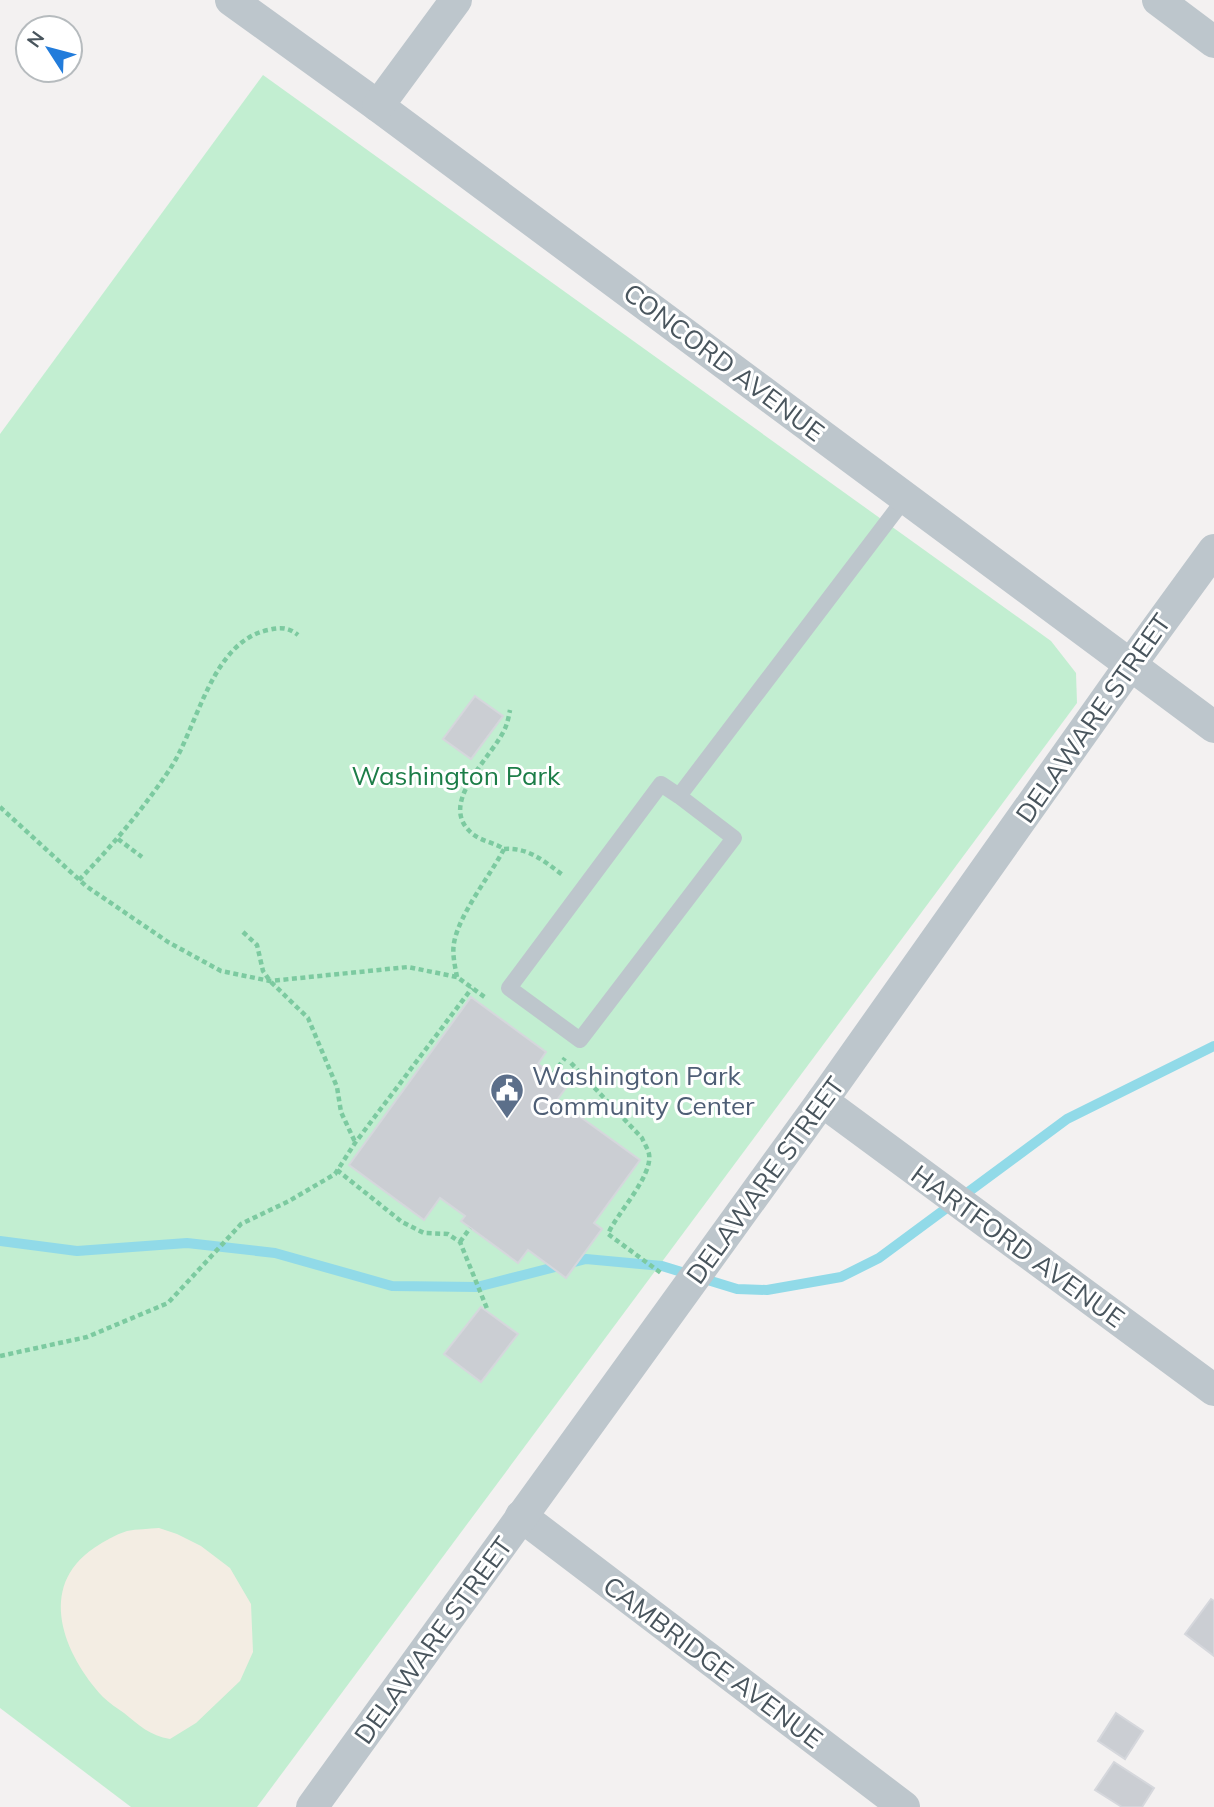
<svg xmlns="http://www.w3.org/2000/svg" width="1214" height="1807" font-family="Mulish,sans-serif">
  <rect width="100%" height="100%" fill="#f3f1f1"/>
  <!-- green -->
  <polygon fill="#c2eed1" points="263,75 1051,641 1076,673 1077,703 257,1807 131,1807 0,1708 0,434"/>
  <!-- sand -->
  <path fill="#f3ede3" d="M159 1528 177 1534 201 1546 230 1568 251 1604 253 1652 240 1681 196 1723 170 1739C150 1736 139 1725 124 1713 117 1708 109 1703 103 1697 64 1655 36 1587 94 1548 104 1541 115 1535 127 1531 137 1529 149 1529 159 1528Z"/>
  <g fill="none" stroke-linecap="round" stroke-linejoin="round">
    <!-- stream -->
    <polyline stroke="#91dae8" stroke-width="10" points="0,1241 77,1251 187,1243 275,1253 392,1286 477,1287 586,1259 662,1266 737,1289 767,1290 841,1277 879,1258 1067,1119 1214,1046"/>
  </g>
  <!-- building -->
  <g fill="#cbced3" stroke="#d5d7dc" stroke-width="2">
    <polygon points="475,696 503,716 471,759 443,739"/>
    <polygon points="471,997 546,1052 538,1064 568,1085 557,1100 640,1160 594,1223 602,1229 566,1278 528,1250 518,1263 461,1221 465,1216 440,1198 424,1220 349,1165"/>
    <polygon points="481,1307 518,1334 481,1382 444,1354"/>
    <polygon points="1211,1599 1214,1601 1214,1656 1185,1634"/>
    <polygon points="1116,1713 1143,1731 1125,1759 1098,1741"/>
    <polygon points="1114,1762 1154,1788 1142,1807 1122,1807 1095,1790"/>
  </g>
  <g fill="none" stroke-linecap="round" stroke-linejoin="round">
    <!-- path -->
    <g stroke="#7ccaa0" stroke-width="4.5" stroke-dasharray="5 3.5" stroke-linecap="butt">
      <polyline points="0,807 86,886 168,942 221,971 270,981 408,967 457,977 486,998"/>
      <polyline points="118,839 142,857"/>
      <path d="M504 849C529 847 545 862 564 876"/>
      <path d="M79 880C113 845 143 809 170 769 198 727 211 642 268 630 280 627 288 627 298 635"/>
      <polyline points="243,932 257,945 263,971 270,981 308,1018 337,1087 341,1112 355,1142"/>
      <path d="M457 977C455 966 452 954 454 943 459 914 490 876 504 849 495 843 482 841 474 835 433 804 495 756 506 726 508 721 509 715 510 710"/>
      <path d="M571 1063 642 1138C644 1143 648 1149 649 1154 653 1176 617 1213 608 1234L661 1273"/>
      <polyline points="553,1074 565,1058"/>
      <polyline points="337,1170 402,1222 424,1233 448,1234 460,1242 488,1311"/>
      <polyline points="460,1242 470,1228"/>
      <polyline points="0,1356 87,1337 168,1303 241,1224 289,1201 335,1174 355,1143 472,988"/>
    </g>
    <!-- lane -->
    <polyline stroke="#bdc6cc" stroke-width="16" points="679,796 661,784 509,988 580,1040 734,838 679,796 906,497"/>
    <!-- street -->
    <g stroke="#bdc6cc" stroke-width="32">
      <polyline points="231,0 378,106 1214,727"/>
      <polyline points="1158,0 1214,42"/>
      <polyline points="378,106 456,0"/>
      <polyline points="822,1101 1214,1390"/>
      <polyline points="521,1516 904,1807"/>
      <polyline points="312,1807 822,1101 1131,664 1214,550"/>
    </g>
  </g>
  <!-- icons -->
  <defs>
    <g id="civic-pin" transform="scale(1.75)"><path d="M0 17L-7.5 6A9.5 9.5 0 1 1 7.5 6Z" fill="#5c6f8a" stroke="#fff"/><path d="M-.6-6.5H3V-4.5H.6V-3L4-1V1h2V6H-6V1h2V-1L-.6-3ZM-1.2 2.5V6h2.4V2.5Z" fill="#fff"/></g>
  </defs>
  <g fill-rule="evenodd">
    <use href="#civic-pin" x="507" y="1090"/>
  </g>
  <g text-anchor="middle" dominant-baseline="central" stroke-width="6" stroke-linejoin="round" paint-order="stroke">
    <!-- street labels -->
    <g font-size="26" fill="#49555d" stroke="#fff">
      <text transform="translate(724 362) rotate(37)">CONCORD AVENUE</text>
      <text transform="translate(1093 718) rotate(-55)">DELAWARE STREET</text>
      <text transform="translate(765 1180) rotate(-54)">DELAWARE STREET</text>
      <text transform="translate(1018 1246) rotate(36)">HARTFORD AVENUE</text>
      <text transform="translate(433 1640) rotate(-54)">DELAWARE STREET</text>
      <text transform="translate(713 1662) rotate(37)">CAMBRIDGE AVENUE</text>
    </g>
    <!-- park labels -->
    <g font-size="26" fill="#1c7d48" stroke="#fff">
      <text x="456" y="775">Washington Park</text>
    </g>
    <!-- service labels -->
    <g font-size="26" fill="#4e5e75" stroke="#fff" text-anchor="start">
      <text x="532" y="1075">Washington Park<tspan x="532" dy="30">Community Center</tspan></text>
    </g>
  </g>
  <!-- north arrow -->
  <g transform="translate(49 49) rotate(306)"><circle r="33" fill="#ffffff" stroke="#b6bbbe" stroke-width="2"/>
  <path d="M0-5L12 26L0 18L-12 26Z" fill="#227cdb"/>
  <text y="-10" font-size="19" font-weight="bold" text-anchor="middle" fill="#49555d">N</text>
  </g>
</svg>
